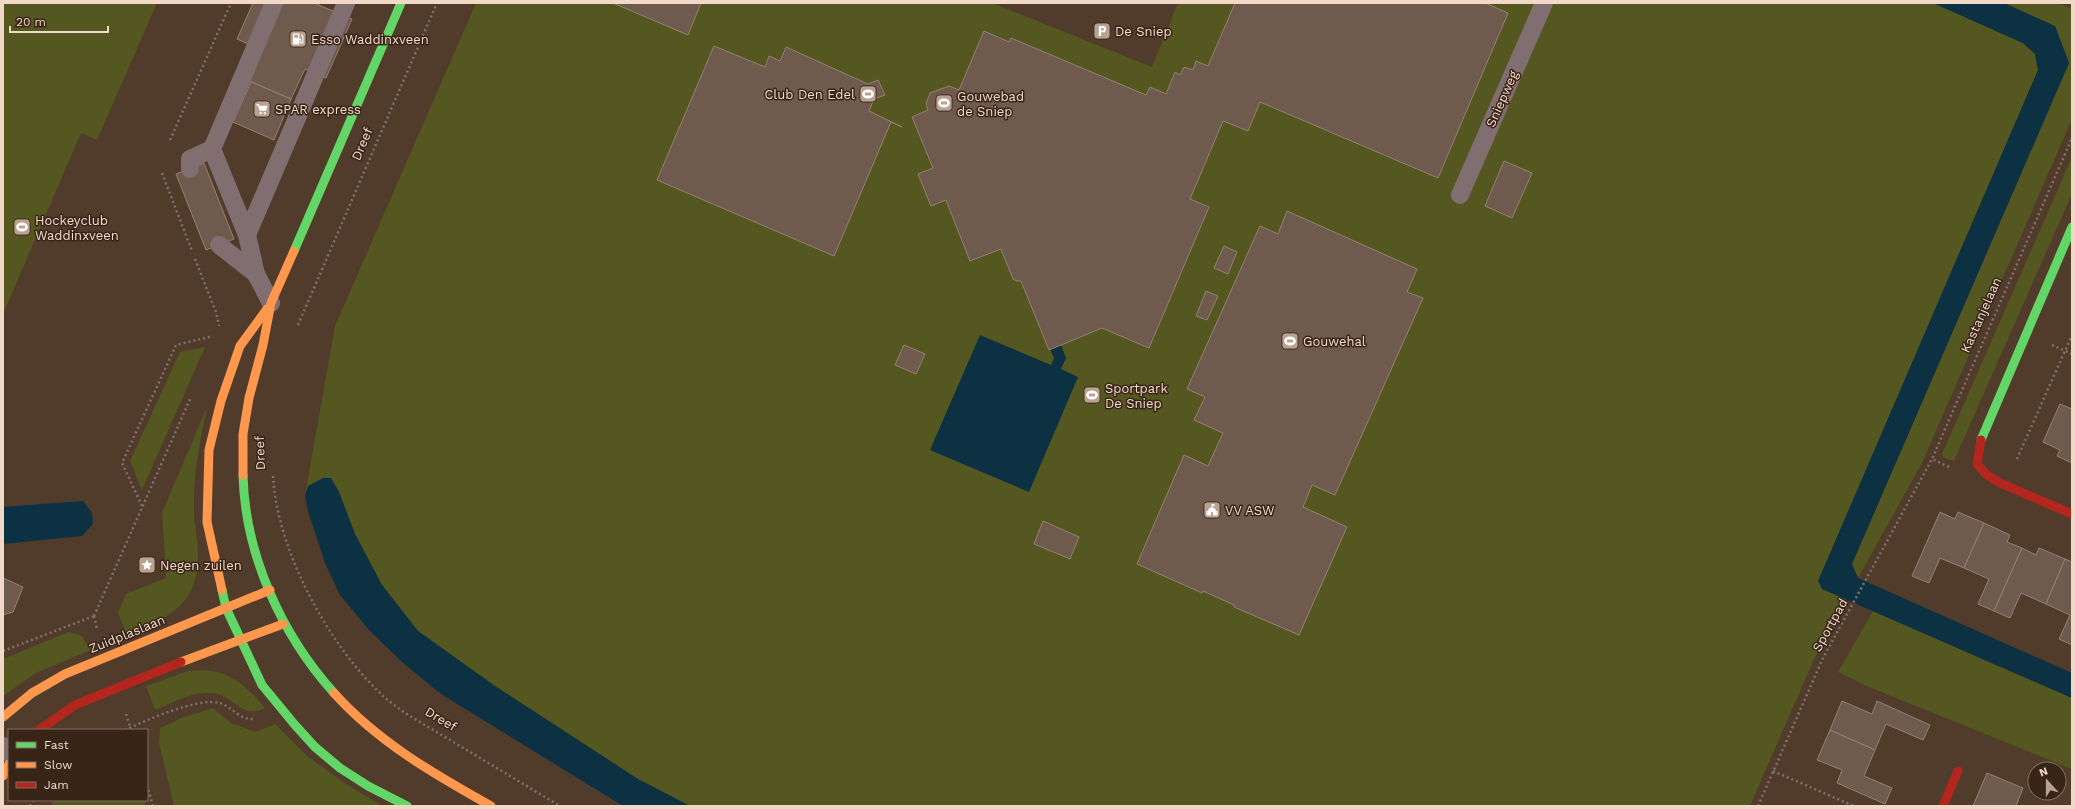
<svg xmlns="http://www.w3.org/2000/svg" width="2075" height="809" font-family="'Work Sans',sans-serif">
  <rect width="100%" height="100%" fill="#513b2a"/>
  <!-- green -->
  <g fill="#545720">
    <polygon points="3,3 157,3 97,140 81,133 3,314"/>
    <polygon points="476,3 992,3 1152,67 1178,3 1933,3 2023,43 2035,54 2038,70 1822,589 1847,599 1815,657 1750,806 690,806 638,779 495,686 418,631 382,585 355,534 339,492 305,495 335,326"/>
    <polygon points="2004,3 2059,3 2072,9 2072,119 1922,463 1858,578 1852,564 2069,63 2055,26"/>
    <polygon points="2072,157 2072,194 1954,461 1943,457 1942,454"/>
    <polygon points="205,347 142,490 130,461 180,352"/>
    <path d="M207 407C200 441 193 474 194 510 194 525 198 540 198 555 199 605 166 619 127 635L118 613 126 594 166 578 162 513Z"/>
    <polygon points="1873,611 2072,698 2072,769 1869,687 1838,672"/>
    <polygon points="69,632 82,636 91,650 36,673 3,696 3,659"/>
    <path d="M188 671C225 667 242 681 265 708 240 721 235 693 209 693 191 692 172 703 155 710L146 686Z"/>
    <polygon points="213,708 231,723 256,732 275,724 307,756 346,784 383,806 174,806 159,743 160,728 184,717"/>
    <polygon points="54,800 144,800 146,806 50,806"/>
  </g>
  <!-- water -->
  <g fill="#0c3143">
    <polygon points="1933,3 2004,3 2055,26 2069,63 1852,564 1858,578 2072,673 2072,698 1822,589 1818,581 2038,70 2035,54 2023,43"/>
    <polygon points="980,335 1051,365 1054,358 1050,349 1061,345 1066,358 1061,369 1078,377 1029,492 930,450"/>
    <polygon points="323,478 331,478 339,492 355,534 382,585 418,631 495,686 638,779 690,806 623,806 441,694 402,662 370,631 340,595 325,563 308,511 305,495 308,486"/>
    <polygon points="83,501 92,513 93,524 82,536 3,544 3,507"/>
  </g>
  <!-- building -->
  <g fill="#6e5b4d" stroke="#958173">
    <polygon points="253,3 314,3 352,19 326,78 305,69 291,99 247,80 260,49 237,39"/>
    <polygon points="613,3 701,3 688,35"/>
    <polygon points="1235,3 1485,3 1508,13 1438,178 1260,102 1248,131 1223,121 1190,199 1209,207 1149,348 1102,328 1049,350 1021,281 1017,281 1013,279 1001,249 970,261 946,200 931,206 918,174 933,168 912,117 928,110 926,104 930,93 949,86 959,90 984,31 1009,42 1011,38 1146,95 1150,87 1166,94 1175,72 1180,75 1184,67 1193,70 1196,61 1208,66"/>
    <polygon points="714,46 765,67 769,56 780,61 786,47 868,84 878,80 885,95 874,99 869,111 902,127 891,122 834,256 657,180"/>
    <polygon points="251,82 291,99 274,140 233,122"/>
    <polygon points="1504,161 1532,173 1512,218 1485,206"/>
    <polygon points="204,163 234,239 206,250 176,174"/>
    <polygon points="1287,211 1417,269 1407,292 1423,298 1335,495 1312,485 1303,507 1347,527 1299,635 1234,607 1234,605 1203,591 1202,593 1137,564 1184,455 1208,466 1223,433 1194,420 1205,397 1187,389 1260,226 1278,234"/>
    <polygon points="1224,246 1237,252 1228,274 1214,268"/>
    <polygon points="1206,291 1218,296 1207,320 1196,316"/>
    <polygon points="904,345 925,354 916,374 895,365"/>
    <polygon points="2060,404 2072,409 2072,463 2057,456 2060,450 2043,442"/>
    <polygon points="1940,512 1955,519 1958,512 1984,523 1964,568 1940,558 1929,583 1912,576"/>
    <polygon points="1043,521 1079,537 1070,559 1034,544"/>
    <polygon points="1984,523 2010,535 2007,542 2022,548 1994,611 1978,604 1989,579 1964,568"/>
    <polygon points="2022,548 2036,555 2039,548 2065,559 2046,604 2021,593 2010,618 1994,611"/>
    <polygon points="2065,559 2072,562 2072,645 2059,639 2070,615 2046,604"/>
    <polygon points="3,578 23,587 13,612 3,615"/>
    <polygon points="1842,701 1872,714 1877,701 1930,725 1923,740 1886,724 1875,750 1830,730"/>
    <polygon points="1830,730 1875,750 1864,776 1892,788 1885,804 1837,783 1842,770 1817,760"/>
    <polygon points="1987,773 2023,788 2016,806 1973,806"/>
  </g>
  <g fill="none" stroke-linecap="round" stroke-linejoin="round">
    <!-- path -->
    <g stroke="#81716e" stroke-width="2.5" stroke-dasharray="2 3" stroke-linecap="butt">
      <polyline points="170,140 231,3"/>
      <polyline points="162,173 192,251"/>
      <polyline points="195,259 216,312 219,326"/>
      <polyline points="298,325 437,3"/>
      <polyline points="2052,345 2072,354"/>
      <polyline points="2017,459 2072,335"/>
      <polyline points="1949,467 1932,459 2072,138"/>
      <path d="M273 476C277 550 328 644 381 694 388 701 397 707 405 713L560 806"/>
      <polyline points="142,506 122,463 176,345 213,336"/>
      <polyline points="94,616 191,397"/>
      <polyline points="94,616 97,629"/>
      <polyline points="3,651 94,616"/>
      <polyline points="126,714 131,730"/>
      <path d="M125 730C147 720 198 697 220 703 232 707 240 720 253 719"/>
      <polyline points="1773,771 1854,806"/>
      <polyline points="147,785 153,806"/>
      <polyline points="30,806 34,800"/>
      <polyline points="1758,806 1823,658 1932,459"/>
    </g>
    <!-- lane -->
    <g stroke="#806e71" stroke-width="18">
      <polyline points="190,169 190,159 212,149"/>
      <polyline points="1460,195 1544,3"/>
      <polyline points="247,235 212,149 274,3"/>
      <polyline points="219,245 256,274"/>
      <polyline points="271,303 256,274 247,235 346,3"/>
    </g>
    <!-- street -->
    <polyline stroke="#806e71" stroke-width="22" points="3,748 9,751"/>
    <!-- fast -->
    <g stroke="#63d668" stroke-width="9">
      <polyline points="294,251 401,3"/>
      <polyline points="1981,440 2072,227"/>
      <path d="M243 475C245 554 281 634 334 693"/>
      <polyline points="222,590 226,608 262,685 295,725 315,747 340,768 368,786 407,806"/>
    </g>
    <!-- slow -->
    <g stroke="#ff974d" stroke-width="9">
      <polyline points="243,475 243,434 249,398 263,345 271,303 294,251"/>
      <polyline points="222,590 207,522 209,450 221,401 240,346 267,309"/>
      <polyline points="181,662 283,624"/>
      <path d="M334 693C378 742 434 774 491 806"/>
      <polyline points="3,717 32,693 65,674 270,590"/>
      <polyline points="3,776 9,764"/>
    </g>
    <!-- jam -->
    <g stroke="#b3261e" stroke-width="9">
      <polyline points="1981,440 1977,464 1987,475 1998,482 2072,514"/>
      <polyline points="39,730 75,705 181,662"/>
      <polyline points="1943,806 1958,771"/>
    </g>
  </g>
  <!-- icons -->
  <defs>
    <g id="parking-square" transform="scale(0.9)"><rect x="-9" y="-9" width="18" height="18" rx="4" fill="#baa190" stroke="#382518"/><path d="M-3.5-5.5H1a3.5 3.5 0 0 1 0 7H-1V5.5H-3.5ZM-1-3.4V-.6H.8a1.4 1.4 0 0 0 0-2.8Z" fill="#fff"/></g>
    <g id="fuel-square" transform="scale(0.9)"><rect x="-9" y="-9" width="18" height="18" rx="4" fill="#baa190" stroke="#382518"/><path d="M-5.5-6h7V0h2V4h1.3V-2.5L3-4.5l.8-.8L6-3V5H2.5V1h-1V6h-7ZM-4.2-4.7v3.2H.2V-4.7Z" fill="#fff"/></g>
    <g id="stadium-square" transform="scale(0.9)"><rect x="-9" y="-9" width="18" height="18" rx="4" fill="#baa190" stroke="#382518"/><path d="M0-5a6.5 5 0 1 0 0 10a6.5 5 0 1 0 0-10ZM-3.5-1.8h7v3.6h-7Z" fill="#fff"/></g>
    <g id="supermarket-square" transform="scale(0.9)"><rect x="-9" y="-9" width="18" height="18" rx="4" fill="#baa190" stroke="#382518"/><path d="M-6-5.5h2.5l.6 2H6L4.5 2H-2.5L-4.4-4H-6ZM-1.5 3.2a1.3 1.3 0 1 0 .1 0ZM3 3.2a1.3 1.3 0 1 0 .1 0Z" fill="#fff"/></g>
    <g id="civic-square" transform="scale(0.9)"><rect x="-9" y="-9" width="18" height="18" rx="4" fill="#baa190" stroke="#382518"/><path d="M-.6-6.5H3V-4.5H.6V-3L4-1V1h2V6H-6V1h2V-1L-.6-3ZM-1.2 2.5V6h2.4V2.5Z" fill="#fff"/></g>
    <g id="sight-square" transform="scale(0.9)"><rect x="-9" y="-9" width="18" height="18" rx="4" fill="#baa190" stroke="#382518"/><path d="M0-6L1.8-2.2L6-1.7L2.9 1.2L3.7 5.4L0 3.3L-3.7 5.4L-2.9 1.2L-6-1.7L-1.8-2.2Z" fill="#fff"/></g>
  </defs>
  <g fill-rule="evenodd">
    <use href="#parking-square" x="1102" y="31"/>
    <use href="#fuel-square" x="298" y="39"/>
    <use href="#stadium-square" x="868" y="94"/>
    <use href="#stadium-square" x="944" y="103"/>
    <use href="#supermarket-square" x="262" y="109"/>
    <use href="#stadium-square" x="22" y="227"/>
    <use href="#stadium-square" x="1290" y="341"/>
    <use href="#stadium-square" x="1092" y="395"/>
    <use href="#civic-square" x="1212" y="510"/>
    <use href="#sight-square" x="147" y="565"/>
  </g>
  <g text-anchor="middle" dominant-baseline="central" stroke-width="3" stroke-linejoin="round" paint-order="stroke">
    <!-- poi labels -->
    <g font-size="13" fill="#f2d8c7" stroke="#382518" text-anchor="start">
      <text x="1115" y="31">De Sniep</text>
      <text x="311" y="39">Esso Waddinxveen</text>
      <text x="855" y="94" text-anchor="end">Club Den Edel</text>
      <text x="957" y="96">Gouwebad<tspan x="957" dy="15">de Sniep</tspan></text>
      <text x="275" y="109">SPAR express</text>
      <text x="35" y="220">Hockeyclub<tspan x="35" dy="15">Waddinxveen</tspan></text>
      <text x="1303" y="341">Gouwehal</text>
      <text x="1105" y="388">Sportpark<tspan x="1105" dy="15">De Sniep</tspan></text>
      <text x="1225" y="510">VV ASW</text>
      <text x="160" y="565">Negen zuilen</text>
    </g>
    <!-- street labels -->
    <g font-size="13" fill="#f2d8c7" stroke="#382518">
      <text transform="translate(1502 99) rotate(-66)">Sniepweg</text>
      <text transform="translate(362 144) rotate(-67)">Dreef</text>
      <text transform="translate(1981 315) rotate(-66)">Kastanjelaan</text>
      <text transform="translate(260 453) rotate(-92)">Dreef</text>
      <text transform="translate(1830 625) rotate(-61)">Sportpad</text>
      <text transform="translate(127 634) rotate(-22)">Zuidplaslaan</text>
      <text transform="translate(441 719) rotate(31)">Dreef</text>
    </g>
  </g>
  <!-- border -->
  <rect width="2075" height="809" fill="none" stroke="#f2d8c7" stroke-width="8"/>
  <!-- legend -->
  <rect x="8" y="729" width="140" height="72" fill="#382518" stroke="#826d5e"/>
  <rect x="16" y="742" width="20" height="6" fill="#63d668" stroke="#826d5e"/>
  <text x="44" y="749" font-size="12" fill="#f2d8c7">Fast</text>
  <rect x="16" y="762" width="20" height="6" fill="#ff974d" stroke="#826d5e"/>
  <text x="44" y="769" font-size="12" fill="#f2d8c7">Slow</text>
  <rect x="16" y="782" width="20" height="6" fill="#b3261e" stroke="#826d5e"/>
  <text x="44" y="789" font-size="12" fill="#f2d8c7">Jam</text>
  <!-- north arrow -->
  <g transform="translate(2047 781) rotate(339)"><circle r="19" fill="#382518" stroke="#826d5e"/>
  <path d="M0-3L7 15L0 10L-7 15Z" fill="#baa190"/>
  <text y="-6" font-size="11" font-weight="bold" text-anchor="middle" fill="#f2d8c7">N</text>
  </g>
  <!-- scale -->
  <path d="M10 26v6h98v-6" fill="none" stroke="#f2d8c7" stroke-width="2"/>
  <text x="16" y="26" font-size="12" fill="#f2d8c7" stroke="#382518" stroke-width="3" paint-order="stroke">20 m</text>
</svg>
